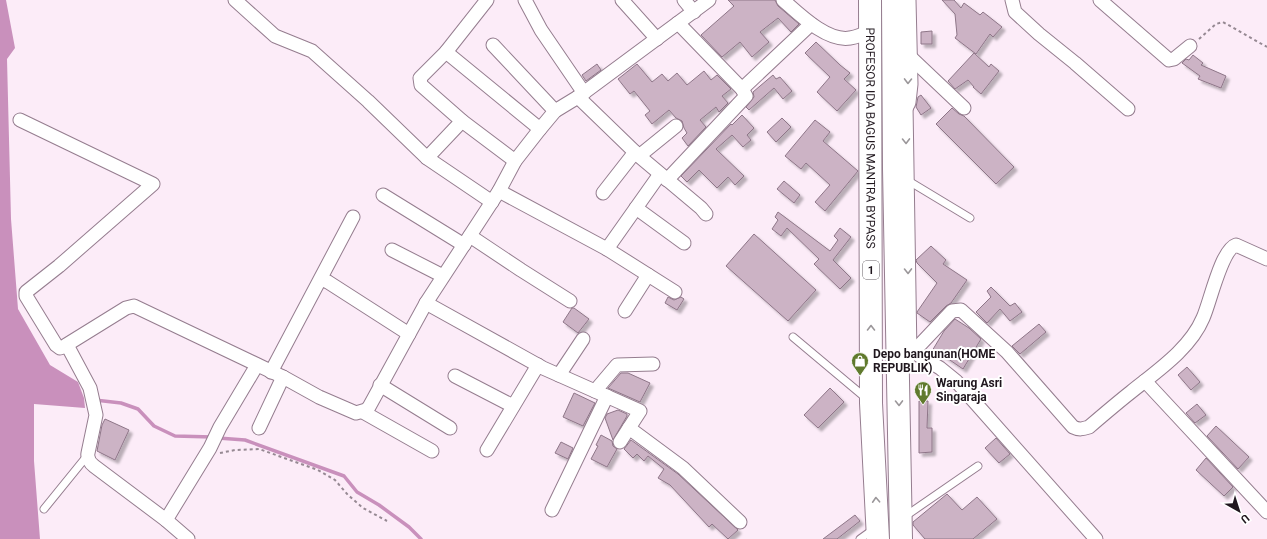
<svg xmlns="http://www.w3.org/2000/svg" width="1267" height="539" font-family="Roboto,sans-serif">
  <defs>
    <filter id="shadow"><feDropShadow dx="3.5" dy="3.5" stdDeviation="1" flood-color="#0004"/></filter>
  </defs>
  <rect width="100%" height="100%" fill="#fcecf8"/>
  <!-- water -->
  <polygon fill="#c990bc" points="0,0 6,0 15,48 7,59 11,219 18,309 50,365 78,382 84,398 85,408 34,404 34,461 40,539 0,539"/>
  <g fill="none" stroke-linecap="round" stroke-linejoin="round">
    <!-- stream -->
    <g stroke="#c990bc" stroke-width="3.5">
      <polyline points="95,400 121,403 138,409 154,426 175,436 212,437"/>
      <polyline points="218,438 245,440 344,476 357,492 379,505 409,527 421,539"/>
    </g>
  </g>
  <!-- building -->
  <g fill="#ccb3c5" stroke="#8e7688" filter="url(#shadow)">
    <polygon points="728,0 775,0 778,6 799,24 791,32 778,18 760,32 769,42 752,57 740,42 722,57 701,35 734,6"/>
    <polygon points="942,0 954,0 961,8 964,3 980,15 983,12 1002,27 993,37 990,34 976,54 955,38 957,35 955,14"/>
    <polygon points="932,31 932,44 921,44 921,32"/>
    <polygon points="816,42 840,65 850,73 844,79 856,90 837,111 817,92 830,77 805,53"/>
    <polygon points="974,53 989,67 991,64 999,71 981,94 973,87 974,87 968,80 955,89 948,81"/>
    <polygon points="1193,55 1203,63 1201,65 1226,76 1221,88 1198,79 1200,76 1182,63 1186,59 1189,60"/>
    <polygon points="597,64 601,70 586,81 582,75"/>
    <polygon points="637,64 652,82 662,74 668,81 677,73 687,85 704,71 711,80 717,75 731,89 722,96 728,103 719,112 716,107 700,120 706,127 688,146 682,138 687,133 684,128 682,121 676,118 669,110 652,124 645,115 650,111 634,91 630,94 618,79"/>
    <polygon points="773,75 776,79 780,77 792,91 783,99 774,88 749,110 746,107 754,97 753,92"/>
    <polygon points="921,95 931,108 921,115 916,107 918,97"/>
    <polygon points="952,108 959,114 964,116 1014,167 996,184 936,124"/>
    <polygon points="742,115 754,128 747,135 751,140 743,147 732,135 716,149 744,176 735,185 728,177 717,188 699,170 687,182 681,176 731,124 732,125"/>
    <polygon points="782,118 791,127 776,142 767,132"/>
    <polygon points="815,120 830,132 823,141 858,171 825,211 815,202 830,185 806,163 801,169 785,156"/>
    <polygon points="784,181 800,195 794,203 777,189"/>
    <polygon points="778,212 830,251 838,240 834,236 840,228 851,237 833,260 851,278 840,289 814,264 819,259 787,228 781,236 772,229 778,220 775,217"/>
    <polygon points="754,234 816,290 788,321 726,266"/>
    <polygon points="931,246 946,260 943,264 967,280 951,303 946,306 930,322 917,313 917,312 937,283 917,263 916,260"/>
    <polygon points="991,287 1010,306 1015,303 1022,312 1010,321 1000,309 987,323 976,312 991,297 987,291"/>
    <polygon points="668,297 674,300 681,297 684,299 677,310 665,303"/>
    <polygon points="572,308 574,308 589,319 578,333 563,322"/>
    <polygon points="955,319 969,328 981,339 963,369 941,354 940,356 932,351 944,331"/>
    <polygon points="1039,324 1046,332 1020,354 1012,346"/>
    <polygon points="1187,367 1200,382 1191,390 1178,375"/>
    <polygon points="621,373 628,373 650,383 640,402 608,388"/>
    <polygon points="830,388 844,402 818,428 804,415"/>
    <polygon points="574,393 595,403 583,426 563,417"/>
    <polygon points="919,401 928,401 927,428 932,428 932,452 919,453"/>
    <polygon points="1197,404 1206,415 1195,423 1186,413"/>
    <polygon points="618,410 627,414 627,416 613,440 605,418 607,414"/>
    <polygon points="105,419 129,430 115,460 97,451 102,425"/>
    <polygon points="1216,426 1249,457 1238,469 1207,436"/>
    <polygon points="601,435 612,441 613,446 617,449 607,467 591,459 598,446 596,445"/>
    <polygon points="996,438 1010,454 999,463 985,448"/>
    <polygon points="631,440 678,474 738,530 728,539 712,524 709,527 670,485 658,478 664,469 648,456 644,461 637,454 633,458 624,449"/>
    <polygon points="561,442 573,448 568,459 555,453"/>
    <polygon points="1206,458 1233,487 1224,496 1196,470"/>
    <polygon points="947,494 962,510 977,497 997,519 973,539 925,539 913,525 913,522"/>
    <polygon points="855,515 860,521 837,539 823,539"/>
  </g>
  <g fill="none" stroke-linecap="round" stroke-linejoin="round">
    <!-- lane casing -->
    <g stroke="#957d8f" stroke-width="9">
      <g id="lane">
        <polyline points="907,180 970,218"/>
        <polyline points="793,337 867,399"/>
        <polyline points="44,509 87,456"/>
        <polyline points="904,517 978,466"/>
        <polyline points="860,539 874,529"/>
      </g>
    </g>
    <!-- street casing -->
    <g stroke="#957d8f" stroke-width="15">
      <g id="street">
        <polyline points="235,0 275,36 312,51 368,101 427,158 492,202"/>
        <polyline points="487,0 446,52 420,78 421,85 462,121 515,161"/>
        <polyline points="525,0 541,30 584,93"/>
        <polyline points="622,0 657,39"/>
        <polyline points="684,0 694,12"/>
        <path d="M783 0C799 14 827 42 850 38 857 37 864 34 871 30"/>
        <polyline points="1012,0 1015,12 1039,34 1075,63 1128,109"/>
        <polyline points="1100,0 1169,60 1174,59 1190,46"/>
        <polyline points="493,45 555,111"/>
        <polyline points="446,52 540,129"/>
        <polyline points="907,54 964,108"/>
        <polyline points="742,89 811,24"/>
        <polyline points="578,97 639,156 701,208 706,214"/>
        <polyline points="906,105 910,355"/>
        <polyline points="20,120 153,184 59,266 26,292 26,296 56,345 60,348 63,347 126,308 134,306 283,377 319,397 356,413 366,410 369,407 426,303 499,191 515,161 540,129 555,111 578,97 709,0"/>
        <polyline points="639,156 676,126"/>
        <polyline points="427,158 462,121"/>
        <polyline points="667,180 746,96 742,89 678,23"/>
        <polyline points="499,191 607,249 675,292"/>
        <polyline points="603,193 635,152"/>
        <polyline points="383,195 464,245"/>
        <polyline points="636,208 684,243"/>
        <polyline points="470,236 521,270 570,301"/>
        <polyline points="607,249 660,174"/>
        <polyline points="392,250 443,276"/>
        <polyline points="321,279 328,282 409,334"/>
        <polyline points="426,303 543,368 640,411 620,442"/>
        <polyline points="625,311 648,275"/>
        <path d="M67 345 90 388 96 415 88 453C87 458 90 463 94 466L166 520 188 539"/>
        <polyline points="913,352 940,368 956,381 1096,539"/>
        <path d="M898 368 952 311 961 310 1007 352 1073 427C1079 430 1083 429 1089 427 1103 415 1117 403 1131 392 1157 371 1190 349 1203 318 1210 303 1221 250 1236 245L1267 259"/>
        <polyline points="271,372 353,217"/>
        <polyline points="559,375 583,339"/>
        <polyline points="455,376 513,406"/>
        <polyline points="1145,381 1267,512"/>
        <polyline points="380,385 450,428"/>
        <polyline points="595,391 617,365 653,364"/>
        <polyline points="363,412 432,451"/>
        <polyline points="259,428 283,377"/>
        <polyline points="629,428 683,468 740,522"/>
        <polyline points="487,450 538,365"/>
        <polyline points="552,510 607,396"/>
        <polyline points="166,520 210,448 220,427 257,365"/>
      </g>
    </g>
    <!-- secondary casing -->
    <g stroke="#957d8f" stroke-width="21">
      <polyline id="secondary" points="893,126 906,102 908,84 906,0"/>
    </g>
    <!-- highway casing -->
    <g stroke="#957d8f" stroke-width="24">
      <g id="highway">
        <path id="s1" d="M870 0 871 403 878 539"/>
        <polyline points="893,0 894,169 901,539"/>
      </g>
    </g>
    <!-- path -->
    <g stroke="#968993" stroke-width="2" stroke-dasharray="3 3" stroke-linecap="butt">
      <polyline points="1199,39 1216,24 1223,22 1267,47"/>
      <polyline points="220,453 235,450 259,449 318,470 335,480 348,495 363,508 387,521"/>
    </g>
    <!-- lane -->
    <use href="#lane" stroke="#fff" stroke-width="7"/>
    <!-- street -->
    <use href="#street" stroke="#fff" stroke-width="13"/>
    <!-- secondary -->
    <use href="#secondary" stroke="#fff" stroke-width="19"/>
    <!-- highway -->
    <use href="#highway" stroke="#fff" stroke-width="22"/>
  </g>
  <!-- one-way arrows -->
  <defs><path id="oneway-chevron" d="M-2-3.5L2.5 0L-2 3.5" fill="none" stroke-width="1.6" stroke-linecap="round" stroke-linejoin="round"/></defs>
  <g stroke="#9b979a">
    <use href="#oneway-chevron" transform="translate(908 81) rotate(91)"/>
    <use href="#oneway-chevron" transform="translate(906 141) rotate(89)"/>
    <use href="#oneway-chevron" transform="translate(908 271) rotate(89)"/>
    <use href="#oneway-chevron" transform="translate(871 328) rotate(-90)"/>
    <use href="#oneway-chevron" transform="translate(899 403) rotate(89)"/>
    <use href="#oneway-chevron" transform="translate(876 500) rotate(-93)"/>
  </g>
  <!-- icons -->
  <defs>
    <g id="shop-pin" transform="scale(0.9)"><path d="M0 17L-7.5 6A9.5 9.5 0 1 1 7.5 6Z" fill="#607a2d" stroke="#fff"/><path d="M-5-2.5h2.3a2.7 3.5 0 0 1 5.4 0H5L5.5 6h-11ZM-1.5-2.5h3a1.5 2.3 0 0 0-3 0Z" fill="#fff"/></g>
    <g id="restaurant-pin" transform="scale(0.9)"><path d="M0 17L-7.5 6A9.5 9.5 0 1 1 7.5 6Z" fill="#607a2d" stroke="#fff"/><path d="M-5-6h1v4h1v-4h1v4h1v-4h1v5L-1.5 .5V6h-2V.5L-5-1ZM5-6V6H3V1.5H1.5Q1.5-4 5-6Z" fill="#fff"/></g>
  </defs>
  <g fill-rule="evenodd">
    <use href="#shop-pin" x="860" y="361"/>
    <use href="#restaurant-pin" x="923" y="390"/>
  </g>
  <g text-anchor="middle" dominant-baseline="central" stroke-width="4" stroke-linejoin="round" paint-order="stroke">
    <!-- shield labels -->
    <rect fill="#fff" stroke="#635d62" stroke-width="1" x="863" y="261" width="16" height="18" rx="3"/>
    <g font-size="11" font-weight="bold" fill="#20171e">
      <text x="871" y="270">1</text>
    </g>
    <!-- street labels -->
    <g font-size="12" fill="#20171e" stroke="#fff">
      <text stroke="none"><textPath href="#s1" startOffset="138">PROFESOR IDA BAGUS MANTRA BYPASS</textPath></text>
    </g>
    <!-- poi labels -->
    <g font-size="12" font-weight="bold" fill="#20171e" stroke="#fff" text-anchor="start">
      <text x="873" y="354">Depo bangunan(HOME<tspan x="873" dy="14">REPUBLIK)</tspan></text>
      <text x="936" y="383">Warung Asri<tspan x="936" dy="14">Singaraja</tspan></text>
    </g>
  </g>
  <!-- north arrow -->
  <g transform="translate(1239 511) rotate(141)" stroke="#ffffff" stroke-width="3" paint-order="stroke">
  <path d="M0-3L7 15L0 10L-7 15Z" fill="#20171e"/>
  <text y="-6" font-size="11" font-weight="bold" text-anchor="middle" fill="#20171e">U</text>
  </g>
</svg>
